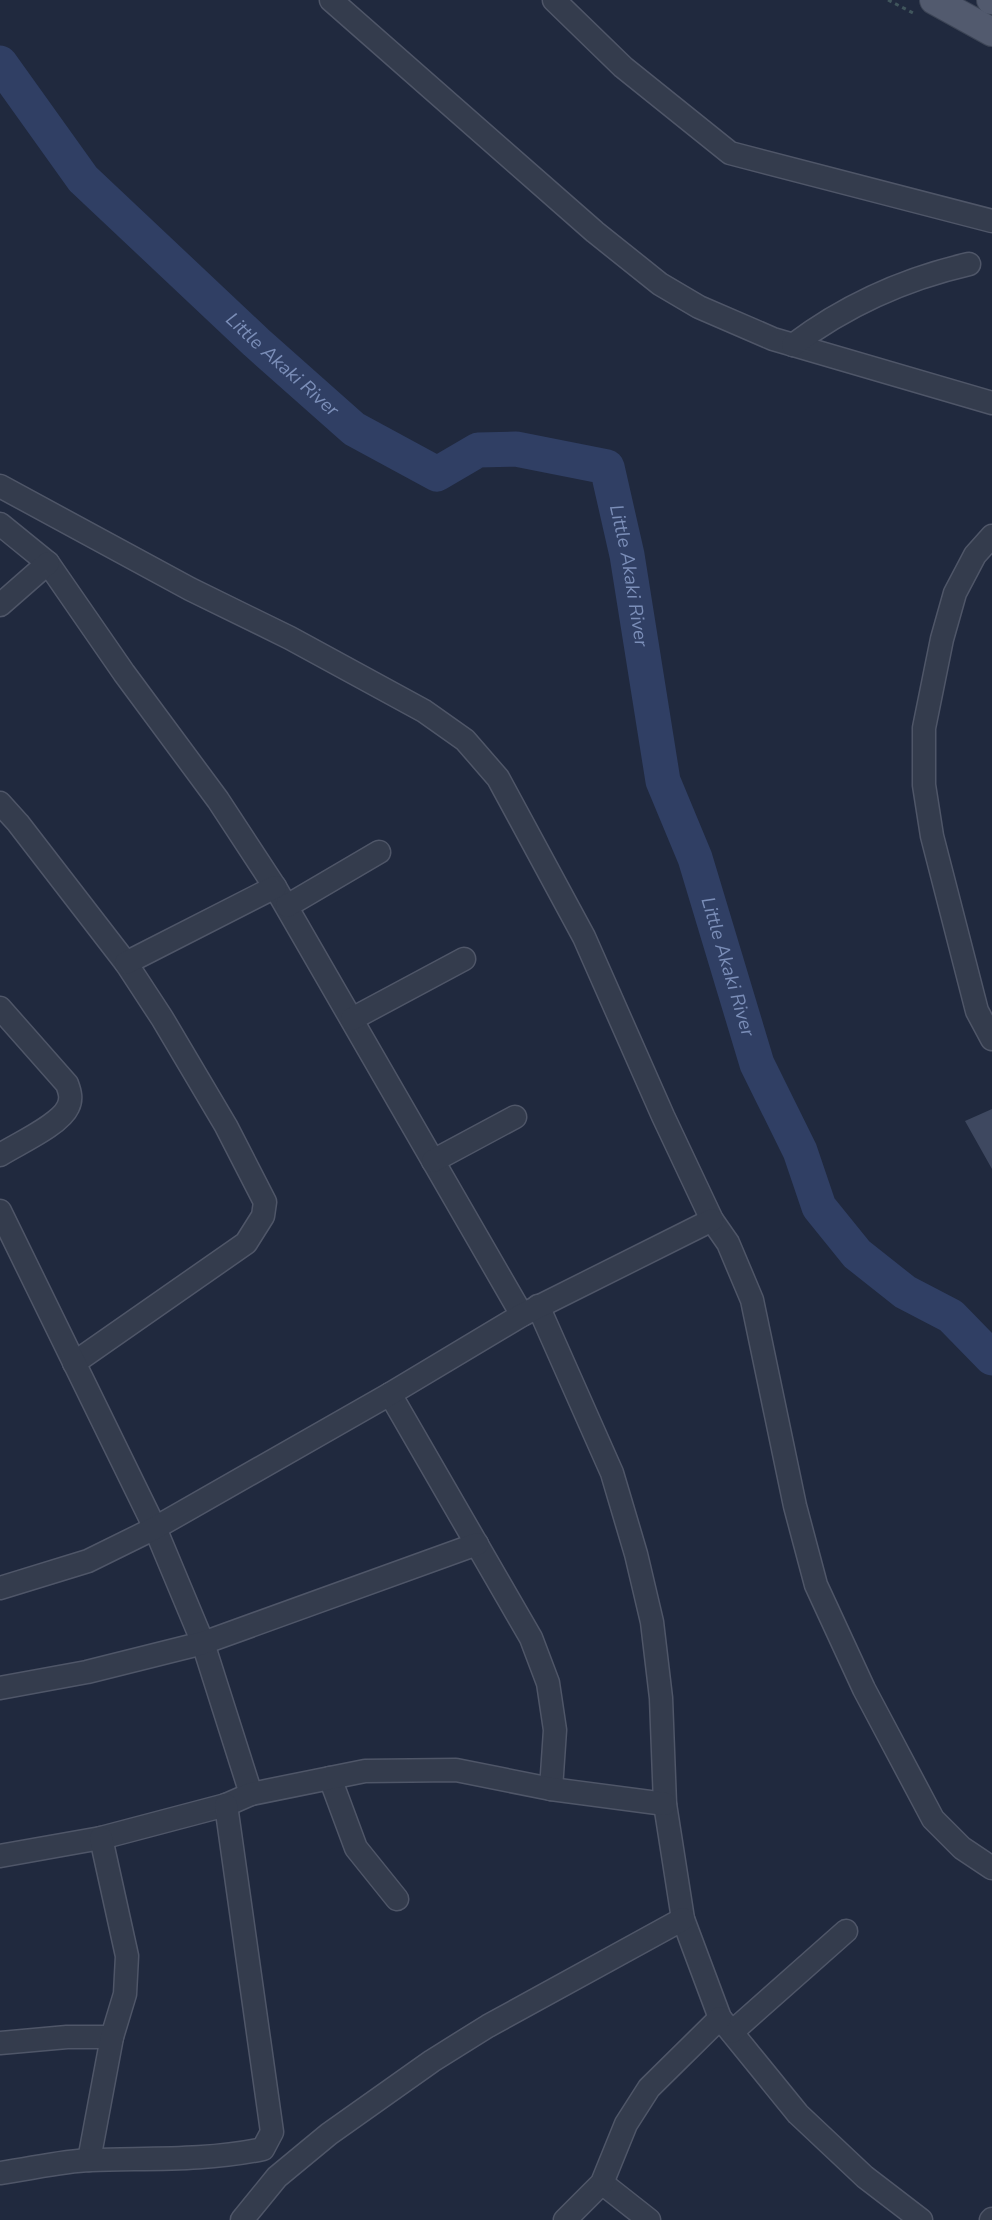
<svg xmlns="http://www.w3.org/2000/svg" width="992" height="2220" font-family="'Nunito Sans',sans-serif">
  <rect width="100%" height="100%" fill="#20293e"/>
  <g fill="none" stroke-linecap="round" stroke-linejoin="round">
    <!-- river -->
    <path stroke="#303f64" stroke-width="35" id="s1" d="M0 63 83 179 256 342 354 429 437 474 478 450 516 449 607 467 627 555 663 781 695 858 757 1064 800 1151 819 1207 857 1254 905 1292 951 1316 992 1358"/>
  </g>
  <!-- building -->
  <polygon fill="#3e4860" points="992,1109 992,1169 965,1121"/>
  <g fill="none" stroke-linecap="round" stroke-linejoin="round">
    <!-- minor casing -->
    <g stroke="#4f5668" stroke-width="25">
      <g id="minor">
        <polyline points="331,0 595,232 660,284 699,307 773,339 992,403"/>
        <polyline points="554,0 623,67 730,153 992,221"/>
        <path d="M793 345C846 305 904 279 969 264"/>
        <polyline points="0,486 190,589 290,638 424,711 465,740 498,778 584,937 663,1116 712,1220 728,1243 752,1300 795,1506 816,1585 864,1689 933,1819 962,1848 992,1868"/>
        <polyline points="0,524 48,563 124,673 218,800 275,887 522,1315"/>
        <polyline points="992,536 975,555 955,593 942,639 924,728 924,785 932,836 977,1011 992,1039"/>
        <polyline points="0,605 48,563"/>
        <polyline points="0,803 18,823 126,963 162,1018 226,1126 265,1202 263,1216 246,1243 74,1363"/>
        <polyline points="287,906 379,852"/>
        <polyline points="126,963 275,887"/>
        <path d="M0 1008 67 1084C70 1092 72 1099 68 1107 60 1125 17 1144 0 1155"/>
        <polyline points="352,1019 464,959"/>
        <polyline points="433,1161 515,1117"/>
        <polyline points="0,1211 155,1528 203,1643 251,1794"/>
        <polyline points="538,1306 612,1473 636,1554 652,1622 661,1698 665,1804 683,1919 720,2018 798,2114 865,2177 921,2220"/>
        <polyline points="390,1394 531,1638 548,1683 555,1730 551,1789"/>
        <polyline points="0,1588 88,1561 155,1528 390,1394 522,1315 712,1220"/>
        <polyline points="0,1688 87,1672 203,1643 477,1544"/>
        <polyline points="330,1778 356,1848 397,1899"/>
        <polyline points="0,1856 101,1838 226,1805 251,1794 365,1771 456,1770 551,1789 665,1804"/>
        <polyline points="732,2032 846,1931"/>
        <polyline points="0,2043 67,2037 112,2037"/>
        <polyline points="89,2160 112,2037 125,1994 127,1956 101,1838"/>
        <path d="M0 2173C30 2169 61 2161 91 2160 148 2158 206 2161 263 2149L272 2132 226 1805"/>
        <polyline points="602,2183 649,2220"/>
        <polyline points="242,2220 277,2177 329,2134 432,2061 488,2026 683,1919"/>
        <polyline points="565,2220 602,2183 626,2124 649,2088 720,2018"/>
        <polyline points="991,2220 992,2219"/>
      </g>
    </g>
    <!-- primary casing -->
    <g stroke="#3d4556" stroke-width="30">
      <g id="primary">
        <polyline points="934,0 992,32"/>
        <polyline points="991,0 992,0"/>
      </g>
    </g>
    <!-- path -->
    <polyline stroke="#40555c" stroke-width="3" stroke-dasharray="4 4" stroke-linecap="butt" points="888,0 915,14"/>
    <!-- minor -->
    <use href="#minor" stroke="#343c4d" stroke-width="22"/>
    <!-- primary -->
    <use href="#primary" stroke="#525a6e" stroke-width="28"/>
  </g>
  <g text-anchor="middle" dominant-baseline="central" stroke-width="4" stroke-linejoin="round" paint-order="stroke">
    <!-- water labels -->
    <g font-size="19" font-style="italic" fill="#7b8eb8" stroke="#192132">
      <text stroke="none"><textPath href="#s1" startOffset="415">Little Akaki River</textPath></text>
      <text stroke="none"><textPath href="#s1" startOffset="895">Little Akaki River</textPath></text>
      <text stroke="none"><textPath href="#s1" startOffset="1300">Little Akaki River</textPath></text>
    </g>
  </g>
</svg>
